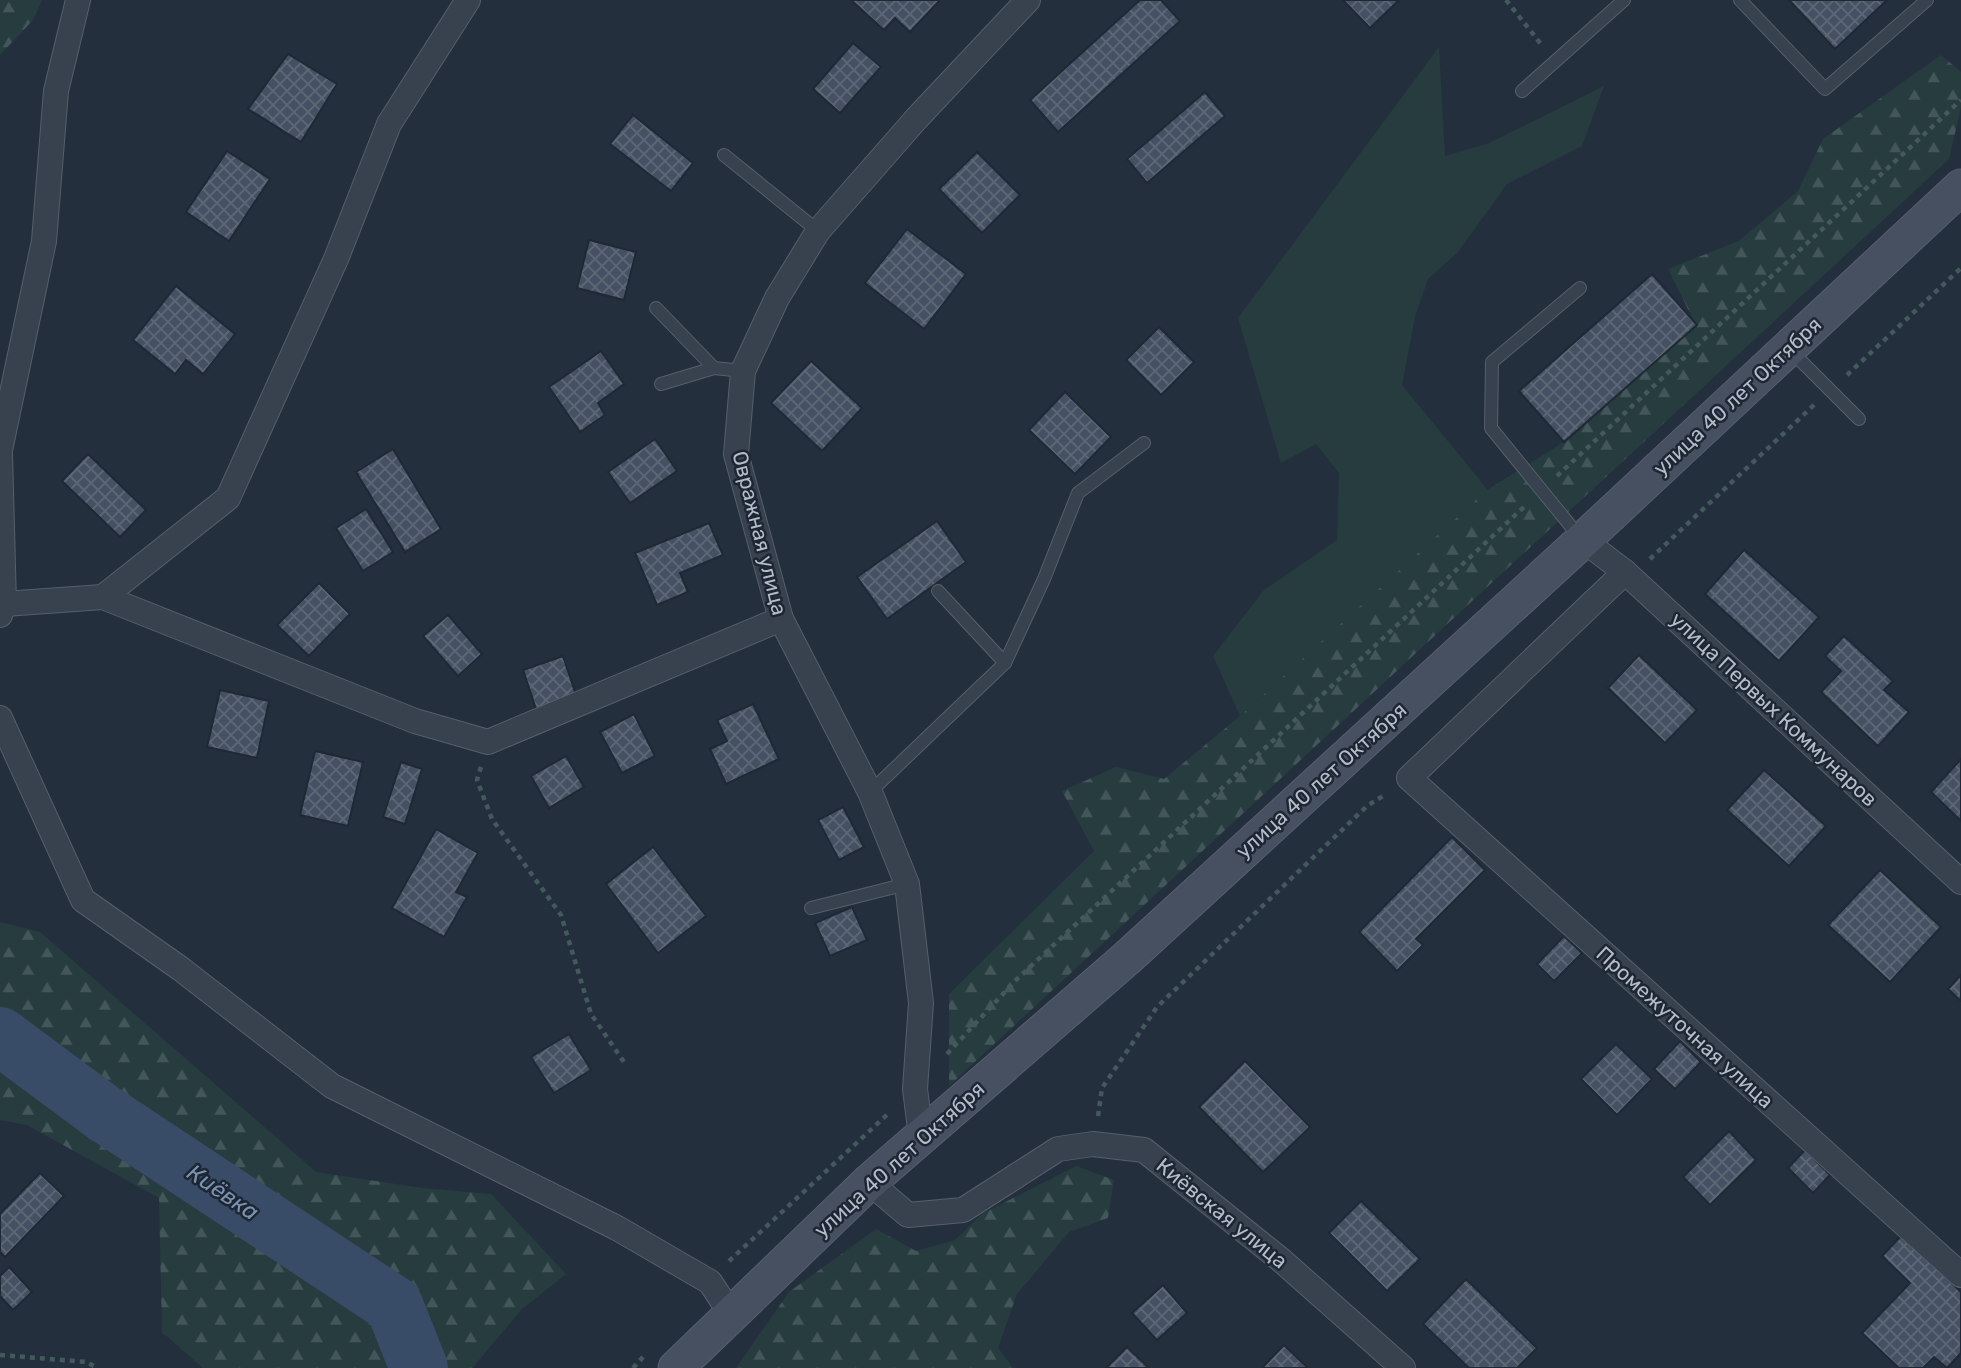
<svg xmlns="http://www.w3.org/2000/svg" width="1961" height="1368" font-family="Rubik,sans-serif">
  <defs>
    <pattern id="forest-firs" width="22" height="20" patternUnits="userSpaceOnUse" patternTransform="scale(1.75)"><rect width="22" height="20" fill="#263c3f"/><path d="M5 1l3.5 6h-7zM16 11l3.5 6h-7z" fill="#435659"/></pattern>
    <pattern id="building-cross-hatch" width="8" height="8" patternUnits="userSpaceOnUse" patternTransform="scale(1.75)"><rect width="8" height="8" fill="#455162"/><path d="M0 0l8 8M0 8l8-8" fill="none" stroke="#5d6877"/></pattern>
  </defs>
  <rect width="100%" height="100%" fill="#242f3e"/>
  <!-- green -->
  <polygon fill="#263c3f" points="1439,47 1445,156 1489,143 1604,86 1582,146 1507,184 1458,252 1428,279 1415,317 1402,385 1488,490 1240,716 1213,656 1264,590 1337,540 1339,473 1316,444 1281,463 1238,318"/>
  <!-- forest -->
  <g fill="url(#forest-firs)">
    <polygon points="0,0 42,0 33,20 0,55"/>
    <polygon points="1941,55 1961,72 1961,107 1949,159 949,1086 949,994 1094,851 1062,791 1116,767 1164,779 1240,716 1487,490 1564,442 1696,325 1668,269 1739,241 1798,191 1823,139"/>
    <polygon points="0,922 40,932 316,1172 422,1188 491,1194 566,1274 522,1309 472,1368 203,1368 162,1332 159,1198 27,1125 0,1120"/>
    <polygon points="1076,1166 1114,1180 1108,1218 1069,1232 1017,1294 998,1348 1013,1368 736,1368 789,1292 876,1229 916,1251 955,1240 982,1214"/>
  </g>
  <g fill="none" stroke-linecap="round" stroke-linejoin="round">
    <!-- river -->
    <polyline stroke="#394c67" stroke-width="58" points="0,1036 105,1114 394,1305 419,1368"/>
  </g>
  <!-- building -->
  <g fill="url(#building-cross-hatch)" stroke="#1f2835" stroke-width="2">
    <polygon points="851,0 940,0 910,32 895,18 884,30"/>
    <polygon points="1140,0 1161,0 1180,21 1058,132 1030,100"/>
    <polygon points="1343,0 1399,0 1370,28"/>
    <polygon points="1789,0 1887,0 1835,49"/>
    <polygon points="853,43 881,67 840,113 813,89"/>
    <polygon points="288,54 337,84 301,142 248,109"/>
    <polygon points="1205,92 1225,116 1147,183 1127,159"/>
    <polygon points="633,115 693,163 671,191 610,144"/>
    <polygon points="227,151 270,179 229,241 186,212"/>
    <polygon points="977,152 1020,195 982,233 939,189"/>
    <polygon points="907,229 966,274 924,329 865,283"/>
    <polygon points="589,240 636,252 624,300 577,288"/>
    <polygon points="1652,274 1697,325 1564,442 1519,391"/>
    <polygon points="176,286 235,334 203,374 186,360 175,374 133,340"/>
    <polygon points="1159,327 1194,362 1161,395 1126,360"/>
    <polygon points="601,351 624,384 598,403 605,415 580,432 549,387"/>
    <polygon points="811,361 862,408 822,451 771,403"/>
    <polygon points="1065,392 1111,437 1075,474 1029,430"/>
    <polygon points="655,439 677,471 630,503 608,472"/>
    <polygon points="393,449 441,529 405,552 356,472"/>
    <polygon points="88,454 146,510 120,537 62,481"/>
    <polygon points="366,509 393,552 363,571 336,528"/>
    <polygon points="937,521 966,562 887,619 857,577"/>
    <polygon points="709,523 723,555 680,573 688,592 657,605 635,553"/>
    <polygon points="1744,550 1819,617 1779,661 1705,594"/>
    <polygon points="319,583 350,614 309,656 277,625"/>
    <polygon points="448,615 482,654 458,676 423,636"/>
    <polygon points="1844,636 1893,681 1884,690 1909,712 1878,746 1821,692 1841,671 1825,656"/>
    <polygon points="1639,655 1697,710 1665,743 1608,688"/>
    <polygon points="563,656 576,695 536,709 523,670"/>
    <polygon points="220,690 269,701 257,758 207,747"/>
    <polygon points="753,704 779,759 726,784 710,749 727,741 717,720"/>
    <polygon points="634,714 655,756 622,773 600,732"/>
    <polygon points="315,751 363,762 348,826 300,815"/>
    <polygon points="566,756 584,787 549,808 531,776"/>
    <polygon points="1961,759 1961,821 1931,792"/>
    <polygon points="401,762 422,769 405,824 383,817"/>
    <polygon points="1764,770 1826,826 1789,866 1727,810"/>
    <polygon points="843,807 864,847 839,860 818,820"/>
    <polygon points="436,829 478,853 456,892 467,897 444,937 392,908"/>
    <polygon points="1452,837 1485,870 1416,939 1423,945 1397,971 1359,932"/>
    <polygon points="653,847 706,916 658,953 606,884"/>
    <polygon points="1880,870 1941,927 1890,982 1828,925"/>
    <polygon points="852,907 867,940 830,956 815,923"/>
    <polygon points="1564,936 1582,953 1554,981 1537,964"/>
    <polygon points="1961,975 1961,1001 1948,989"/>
    <polygon points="569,1034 591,1070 554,1093 531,1057"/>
    <polygon points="1680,1041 1701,1062 1675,1089 1654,1069"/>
    <polygon points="1616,1044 1652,1079 1617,1115 1581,1079"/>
    <polygon points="1245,1061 1310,1127 1263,1172 1199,1107"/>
    <polygon points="1729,1131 1756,1160 1710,1205 1683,1177"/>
    <polygon points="1805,1150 1830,1175 1813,1193 1788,1168"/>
    <polygon points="40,1173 64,1196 5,1257 0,1252 0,1214"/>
    <polygon points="1361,1201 1420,1259 1387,1291 1329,1233"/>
    <polygon points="1902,1235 1961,1292 1961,1353 1947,1368 1934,1357 1923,1368 1899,1368 1862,1333 1910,1283 1882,1256"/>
    <polygon points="9,1267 32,1292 13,1310 0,1296 0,1276"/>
    <polygon points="1466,1279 1537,1348 1517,1368 1469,1368 1423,1324"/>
    <polygon points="1163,1285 1187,1313 1157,1340 1132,1313"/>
    <polygon points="1284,1345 1308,1368 1262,1368"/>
    <polygon points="1127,1347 1149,1368 1106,1368"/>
  </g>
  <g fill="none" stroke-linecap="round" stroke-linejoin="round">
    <!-- lane casing -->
    <g stroke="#565f6c" stroke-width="14">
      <g id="lane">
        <polyline points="1740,0 1825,89 1927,0"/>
        <polyline points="1522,91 1624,0"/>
        <polyline points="724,155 818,231"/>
        <polyline points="1580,288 1492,362 1491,428 1582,540"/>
        <polyline points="656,308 714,368"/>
        <polyline points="1791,351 1859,419"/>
        <polyline points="661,384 714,368 743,371"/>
        <polyline points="938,591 1005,663"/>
        <polyline points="870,792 1005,663 1044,579 1078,493 1144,443"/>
        <polyline points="811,908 907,884"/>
      </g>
    </g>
    <!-- street casing -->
    <g stroke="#565f6c" stroke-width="26">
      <g id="street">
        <polyline points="0,450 44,241 56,91 78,0"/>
        <polyline points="0,454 4,604 0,615"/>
        <polyline points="1583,540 1625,572 1961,882"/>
        <polyline points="1625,572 1409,778 1961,1275"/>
        <polyline points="103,597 228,498 336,259 389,124 468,0"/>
        <polyline points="4,604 103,597 415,721 488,742 781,619"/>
        <polyline points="0,718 83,900 181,969 332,1086 617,1228 710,1282 731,1314"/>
        <polyline points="921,1137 915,1089 921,1003 907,884 870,792 781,619 736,454 743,371 777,298 818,231 917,118 1028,0"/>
        <polyline points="869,1182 908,1215 963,1210 1058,1149 1093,1144 1144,1150 1281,1260 1403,1368"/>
      </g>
    </g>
    <!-- secondary casing -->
    <g stroke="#565f6c" stroke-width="37">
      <polyline id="secondary" points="676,1368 869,1182 1127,958 1583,540 1961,187"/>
    </g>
    <!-- path -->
    <g stroke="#44595c" stroke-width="4.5" stroke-dasharray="5 5" stroke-linecap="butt">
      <polyline points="1506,0 1541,44"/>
      <polyline points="1847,375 1961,268"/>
      <polyline points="1557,476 1961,100"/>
      <polyline points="1650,559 1815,404"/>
      <polyline points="481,767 477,780 492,819 561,915 591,1014 626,1065"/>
      <polyline points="947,1054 1016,980 1525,506"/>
      <polyline points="1098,1116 1102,1088 1157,1007 1367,806 1386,794"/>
      <polyline points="729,1261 890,1112"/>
      <polyline points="0,1355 87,1362 97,1368"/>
      <polyline points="633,1368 644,1356"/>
    </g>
    <!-- lane -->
    <use href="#lane" stroke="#38414e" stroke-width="12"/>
    <!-- street -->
    <use href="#street" stroke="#38414e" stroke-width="24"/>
    <!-- secondary -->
    <use href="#secondary" stroke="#465061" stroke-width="35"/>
  </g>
  <g text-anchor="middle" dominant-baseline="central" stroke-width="5" stroke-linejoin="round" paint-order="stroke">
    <!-- street labels -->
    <g font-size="21" fill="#b4bcc9" stroke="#1d2633">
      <text transform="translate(1737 396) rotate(-43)">улица 40 лет Октября</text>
      <text transform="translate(760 533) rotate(76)">Овражная улица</text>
      <text transform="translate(1774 709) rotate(43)">улица Первых Коммунаров</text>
      <text transform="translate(1321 780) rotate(-42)">улица 40 лет Октября</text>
      <text transform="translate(1685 1027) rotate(42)">Промежуточная улица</text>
      <text transform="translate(899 1159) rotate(-42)">улица 40 лет Октября</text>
      <text transform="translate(1222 1213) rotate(39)">Киёвская улица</text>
    </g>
    <!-- water labels -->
    <g font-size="23" font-style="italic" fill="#7c92b1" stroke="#1d2633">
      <text transform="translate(223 1192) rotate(34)">Киёвка</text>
    </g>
  </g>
</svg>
